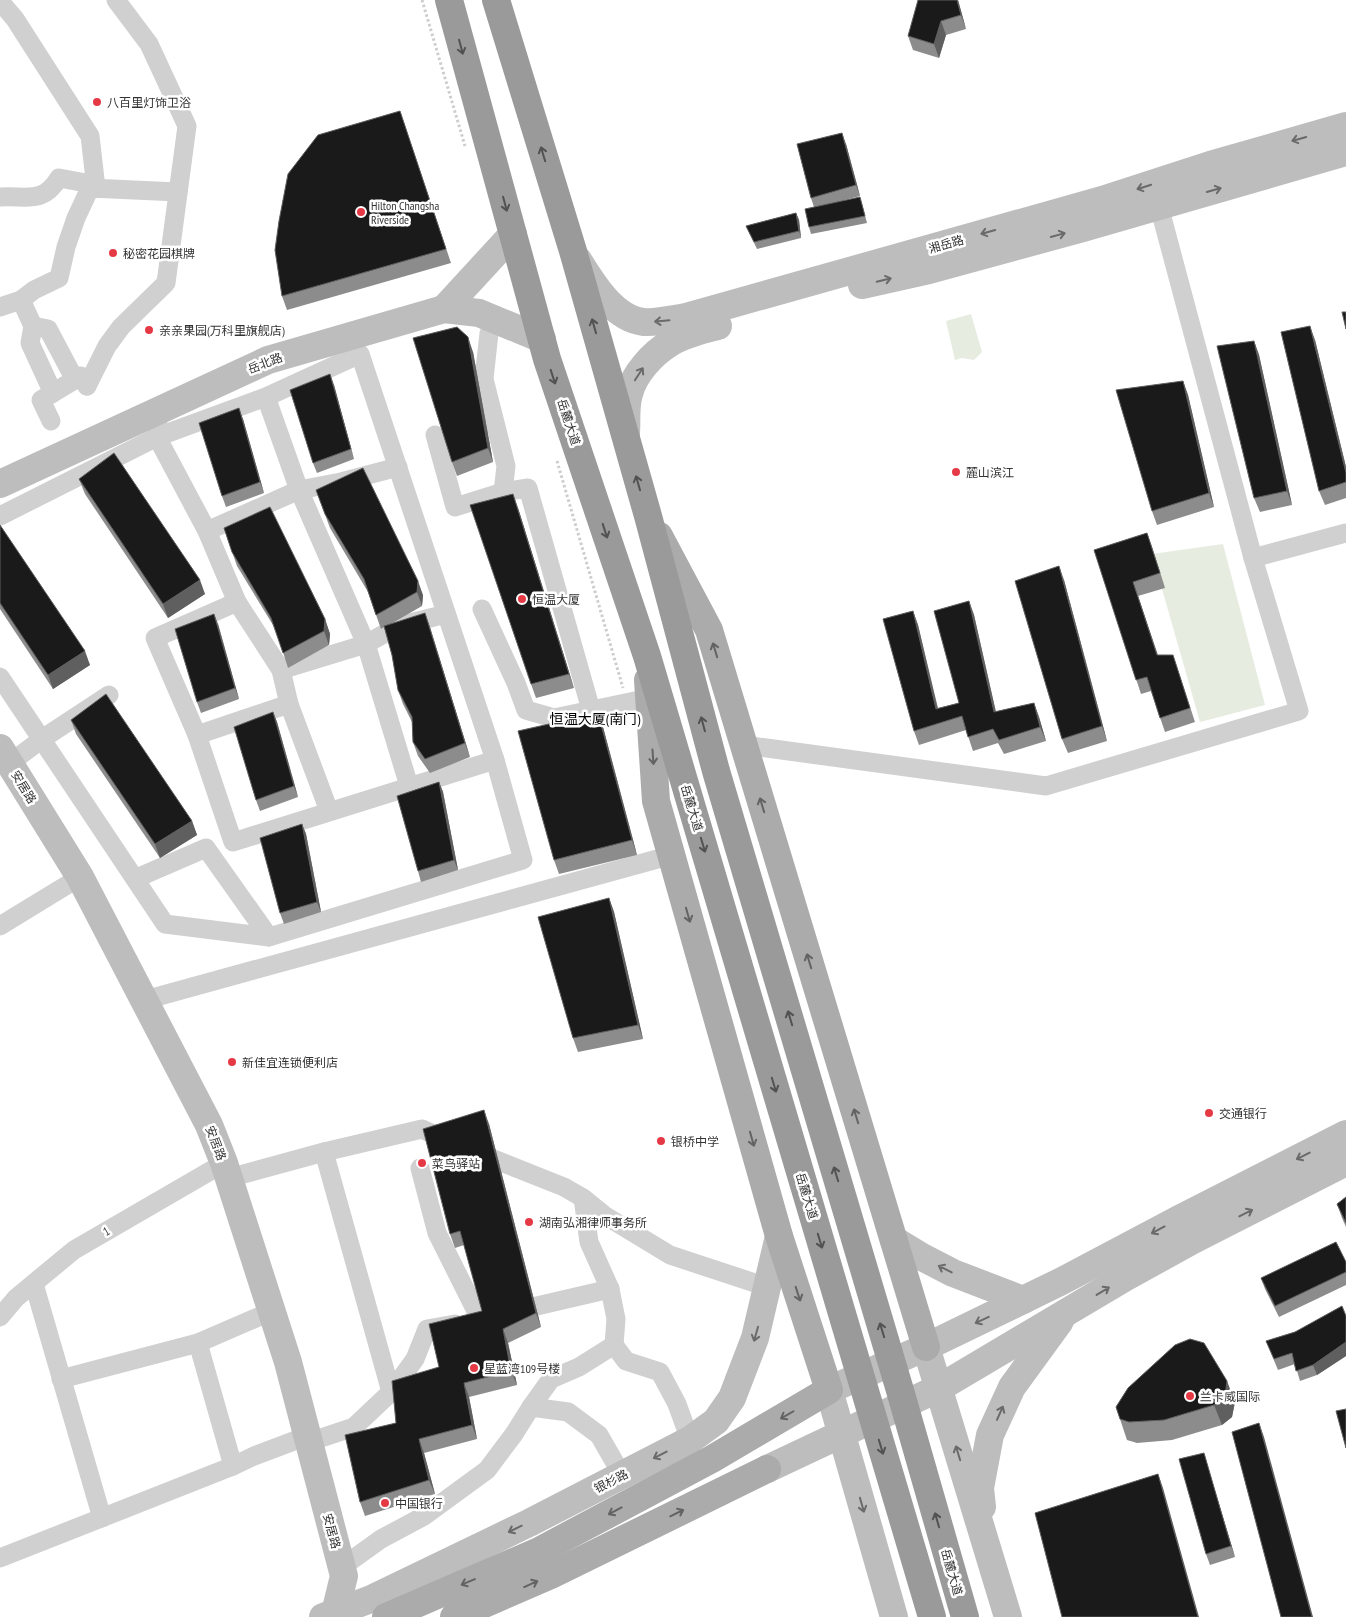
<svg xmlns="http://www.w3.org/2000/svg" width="1346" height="1617" font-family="'PT Sans Narrow','Noto Sans SC',sans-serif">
  <rect width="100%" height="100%" fill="#fff"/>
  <!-- green -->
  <g fill="#e6ecdf">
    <polygon points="971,314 982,352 974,360 962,358 955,360 946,321"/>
    <polygon points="1223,544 1265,705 1200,722 1152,554"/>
  </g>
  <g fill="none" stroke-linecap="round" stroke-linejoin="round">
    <!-- path -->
    <g stroke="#cdcdcd" stroke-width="3" stroke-dasharray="2.5 2.5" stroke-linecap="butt">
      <polyline points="422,0 465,146"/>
      <polyline points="557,461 623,688"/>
    </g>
    <!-- street -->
    <g stroke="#d0d0d0" stroke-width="19">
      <polyline points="0,5 4,6 15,19 90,136 96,188"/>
      <path d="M0 197C27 195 42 205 59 178L86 183 96 188"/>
      <polyline points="1159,206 1253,558"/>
      <polyline points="21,300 33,326 30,343 53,393"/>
      <polyline points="0,307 21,300 34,290 59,278 66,247 76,218 90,188 178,192"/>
      <polyline points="33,326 48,329 75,380"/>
      <polyline points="489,333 484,379 506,466 503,492"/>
      <polyline points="87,386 107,346 121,327 166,283 187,126 149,44 116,0"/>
      <polyline points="266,397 299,490 341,482 398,467"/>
      <polyline points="51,421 41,400 81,376 87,386"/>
      <polyline points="158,425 157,437 207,531 237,602 281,670 289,704 329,811"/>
      <polyline points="435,435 455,507 503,492 528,488 591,710"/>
      <polyline points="0,516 157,437 266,397 360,354 495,760 523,860 269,937 165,924 0,677"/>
      <polyline points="207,531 299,490 366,644 398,626 446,614"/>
      <polyline points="482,609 516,683 526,710 554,718 649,698"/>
      <polyline points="281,670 366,644 409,786"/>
      <polyline points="289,704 197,735 233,842 495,760"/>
      <polyline points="197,735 155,638 237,602"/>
      <polyline points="744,745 1046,786 1299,711 1253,558 1346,533"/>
      <polyline points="10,763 42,739 109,695"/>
      <polyline points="139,877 206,848 269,937"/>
      <polyline points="0,926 80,877"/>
      <polyline points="145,1000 672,855"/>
      <polyline points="324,1152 422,1129 446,1140"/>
      <polyline points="476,1152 564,1187 583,1198 604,1215 670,1255 767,1287"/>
      <polyline points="420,1168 437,1233 480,1319"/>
      <polyline points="229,1178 324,1152 391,1392"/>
      <polyline points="34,1284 102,1518"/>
      <polyline points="511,1312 610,1289"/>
      <polyline points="0,1317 16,1298 74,1250 224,1163"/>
      <polyline points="198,1343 233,1466"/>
      <polyline points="614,1345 626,1361 660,1372 677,1404 690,1440"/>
      <polyline points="61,1379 198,1343 272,1311"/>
      <polyline points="531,1407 551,1379 579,1367 614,1345 616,1319 610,1289 589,1242 583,1198"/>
      <polyline points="309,1442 354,1427 391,1392 415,1359 427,1329 455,1324"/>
      <polyline points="0,1558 233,1466 254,1456 307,1436"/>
      <polyline points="342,1567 381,1539 424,1516 487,1470 514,1434 531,1407 568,1412 599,1435 622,1475"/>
    </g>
    <!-- secondary -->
    <g stroke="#bdbdbd" stroke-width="28">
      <path d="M578 260C592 283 614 319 644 322 658 323 673 319 686 317L1102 200 1210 165 1346 126"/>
      <polyline points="862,285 929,270 1083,228 1346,152"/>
      <polyline points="444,309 513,234"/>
      <path d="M626 433C627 421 625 406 629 394 634 374 652 354 670 343 684 334 702 330 718 326"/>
      <polyline points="0,484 268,360 444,309 479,313 542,339"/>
      <polyline points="0,748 80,877 209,1125 224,1163 288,1362 344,1576 334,1617"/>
      <polyline points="894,1240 922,1257 953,1273 1023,1300"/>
      <polyline points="926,1347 1008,1617"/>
      <polyline points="767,1469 939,1388 1126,1277 1193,1240 1346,1162"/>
      <polyline points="982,1507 980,1488 990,1435 1012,1387 1060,1321"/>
      <polyline points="323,1617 371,1599 529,1523 690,1440 716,1421 732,1398 755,1338 779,1236"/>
      <polyline points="894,1617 829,1390 926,1347 1060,1282 1179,1219 1346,1134"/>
    </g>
    <!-- primary -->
    <g stroke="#ababab" stroke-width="28">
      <polyline points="659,536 709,630 926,1347"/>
      <polyline points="386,1617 539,1551 712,1459 829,1390 779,1236 656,801 648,680"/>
      <polyline points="454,1617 551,1575 767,1469"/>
    </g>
    <!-- highway -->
    <g stroke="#9a9a9a" stroke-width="28">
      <polyline points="449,0 547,359 647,656 932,1617"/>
      <polyline points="496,0 573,251 648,516 716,771 899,1387 965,1617"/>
    </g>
  </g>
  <!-- wall -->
  <g fill="#8c8c8c">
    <polygon points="958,0 966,29 946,35 939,58 913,50 908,36"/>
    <polygon points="400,111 451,263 287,310 282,296"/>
    <polygon points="846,144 860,196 841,201 862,204 867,223 811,234 809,227 814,207 811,198"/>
    <polygon points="796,213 799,220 801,238 757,249 746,226"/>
    <polygon points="1315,340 1346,467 1346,498 1325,505 1319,491"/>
    <polygon points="1254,341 1259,355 1292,505 1260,512 1254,498"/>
    <polygon points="473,352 493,462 457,476 452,462"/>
    <polygon points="1183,381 1188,395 1214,507 1157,525 1152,511"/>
    <polygon points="334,385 354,459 317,473 313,463"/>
    <polygon points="243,419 264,493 226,507 222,496"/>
    <polygon points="79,479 205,594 168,618 85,494"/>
    <polygon points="316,490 423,595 422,606 389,625 425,613 470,757 430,773 418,756 413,742 412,722 403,704 398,690 392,655 384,627 381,629 368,592 330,528"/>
    <polygon points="518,508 574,688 536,698 531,684"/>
    <polygon points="0,525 90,665 53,689 0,609"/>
    <polygon points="224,528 325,619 330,634 329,645 288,668 276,630 237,566"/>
    <polygon points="1147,533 1165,588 1138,596 1158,655 1173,655 1195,722 1165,732 1151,691 1141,694 1094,550"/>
    <polygon points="1064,580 1107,741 1068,753 1062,739"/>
    <polygon points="969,601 974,615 996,712 1034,703 1039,717 1046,741 1004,754 998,743 973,751 966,730 919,745 914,731 913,611 918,625 938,708 959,703"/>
    <polygon points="218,624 239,699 201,713 197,702"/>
    <polygon points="273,712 277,722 298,797 260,811 256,800"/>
    <polygon points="71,720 192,821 197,835 160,858 76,734"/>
    <polygon points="603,727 637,855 559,874 554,860"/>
    <polygon points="439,782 443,792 458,870 421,882 418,871"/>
    <polygon points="302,824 306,834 321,912 284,924 280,913"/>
    <polygon points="609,898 614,912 643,1039 578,1052 573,1038"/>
    <polygon points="489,1124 541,1327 508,1343 517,1385 469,1397 477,1439 424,1453 435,1494 365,1516 360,1502 396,1423 482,1311 464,1245 455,1248 450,1234"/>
    <polygon points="1346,1197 1346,1227 1342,1218 1337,1204"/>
    <polygon points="1346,1262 1346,1285 1279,1317 1265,1289 1261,1278"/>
    <polygon points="1346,1316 1346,1356 1317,1375 1300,1381 1295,1364 1278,1370 1266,1341"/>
    <polygon points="1235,1402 1232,1417 1222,1425 1172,1440 1137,1443 1127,1440 1116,1407"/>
    <polygon points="1207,1464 1235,1557 1210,1565 1206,1554"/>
  </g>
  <!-- shaded-wall -->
  <g fill="#5f5f5f">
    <polygon points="957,0 958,0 966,29 961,15"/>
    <polygon points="941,21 946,35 939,58 934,44"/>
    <polygon points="842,133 846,144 860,196 856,185"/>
    <polygon points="796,213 799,220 801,238 799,231"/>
    <polygon points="1310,326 1315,340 1346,467 1346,473"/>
    <polygon points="468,337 473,352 493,462 488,448"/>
    <polygon points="1254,341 1259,355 1292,505 1287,491"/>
    <polygon points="330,374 334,385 354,459 351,449"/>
    <polygon points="1183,381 1188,395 1214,507 1209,493"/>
    <polygon points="239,408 243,419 264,493 260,482"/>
    <polygon points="513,494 518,508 574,688 569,674"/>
    <polygon points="1147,533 1152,547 1165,588 1160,573"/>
    <polygon points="1059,566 1064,580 1107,741 1102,726"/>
    <polygon points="200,580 205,594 168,618 163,604"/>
    <polygon points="418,581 423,595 422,606 417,592"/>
    <polygon points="1133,582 1138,596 1162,669 1157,655"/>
    <polygon points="969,601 974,615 999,726 994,712"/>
    <polygon points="913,611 918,625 941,723 936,709"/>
    <polygon points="425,613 430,627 470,757 465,743"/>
    <polygon points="214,614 218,624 239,699 235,688"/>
    <polygon points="325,619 330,634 329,645 324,631"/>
    <polygon points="85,651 90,665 53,689 48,675"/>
    <polygon points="1034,703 1039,717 1046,741 1040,727"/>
    <polygon points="273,712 277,722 298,797 294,786"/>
    <polygon points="598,713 603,727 637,855 632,840"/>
    <polygon points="439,782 443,792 458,870 454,860"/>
    <polygon points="192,821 197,835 160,858 155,844"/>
    <polygon points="302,824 306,834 321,912 317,902"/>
    <polygon points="609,898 614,912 643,1039 638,1025"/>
    <polygon points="484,1110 489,1124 541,1327 536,1313"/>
    <polygon points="503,1329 508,1343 517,1385 511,1371"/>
    <polygon points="1346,1342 1346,1356 1317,1375 1313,1365"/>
    <polygon points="1227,1381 1235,1402 1232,1417 1222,1425 1214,1405"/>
    <polygon points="464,1383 469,1397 477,1439 472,1425"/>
    <polygon points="1259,1423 1264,1437 1313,1617 1312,1617"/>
    <polygon points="419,1439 424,1453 435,1494 429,1480"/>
    <polygon points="1204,1453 1207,1464 1235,1557 1231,1546"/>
    <polygon points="1158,1474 1163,1488 1199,1617 1198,1617"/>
  </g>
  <!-- building -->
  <g fill="#1a1a1a" stroke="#5f5f5f">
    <polygon points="918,0 957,0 961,15 941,21 934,44 908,36"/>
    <polygon points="400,111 446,249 282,296 275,250 279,221 288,174 318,135"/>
    <polygon points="842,133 856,185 811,198 797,144"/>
    <polygon points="860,197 865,216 809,227 805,209"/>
    <polygon points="796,213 799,231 754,242 746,226"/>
    <polygon points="1342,312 1346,312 1346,329"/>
    <polygon points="1310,326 1346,473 1346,482 1319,491 1281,332"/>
    <polygon points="457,327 468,337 488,448 452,462 413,338"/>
    <polygon points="1254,341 1287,491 1254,498 1217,346"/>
    <polygon points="330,374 351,449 313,463 290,390"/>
    <polygon points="1183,381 1209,493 1152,511 1116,390"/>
    <polygon points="239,408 260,482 222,496 199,423"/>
    <polygon points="114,453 200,580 163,604 79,479"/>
    <polygon points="363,468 418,581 417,592 376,615 364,579 325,514 316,490"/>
    <polygon points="513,494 569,674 531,684 470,505"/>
    <polygon points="270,507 325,619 324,631 283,653 271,618 232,552 224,528"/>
    <polygon points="0,525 85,651 48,675 0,603"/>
    <polygon points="1147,533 1160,573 1133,582 1157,655 1173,655 1190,708 1160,718 1147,677 1136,680 1094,550"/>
    <polygon points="1059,566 1102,726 1062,739 1015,581"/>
    <polygon points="969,601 994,712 1034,703 1040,727 999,740 993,729 968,737 962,716 914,731 883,619 913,611 936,709 959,703 934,611"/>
    <polygon points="425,613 465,743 425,759 413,742 412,717 398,690 392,655 384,626"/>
    <polygon points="214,614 235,688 197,702 175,629"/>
    <polygon points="106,694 192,821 155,844 71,720"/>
    <polygon points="273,712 294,786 256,800 234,727"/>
    <polygon points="598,713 632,840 554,860 518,731"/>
    <polygon points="439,782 454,860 418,871 397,796"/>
    <polygon points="302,824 317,902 280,913 260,838"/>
    <polygon points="609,898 638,1025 573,1038 538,917"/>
    <polygon points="484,1110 536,1313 503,1329 511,1371 464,1383 472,1425 419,1439 429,1480 360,1502 345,1435 396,1423 392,1381 439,1367 429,1324 482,1311 460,1231 450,1234 423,1129"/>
    <polygon points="1346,1197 1346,1223 1337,1204"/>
    <polygon points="1336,1242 1346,1262 1346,1272 1275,1306 1261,1278"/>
    <polygon points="1342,1306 1346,1316 1346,1342 1313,1365 1296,1371 1292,1353 1274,1359 1266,1341 1295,1332"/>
    <polygon points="1190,1339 1204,1343 1227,1381 1225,1396 1214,1405 1164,1420 1129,1422 1120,1419 1116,1407 1128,1388 1175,1345"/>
    <polygon points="1346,1409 1346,1448 1336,1411"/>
    <polygon points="1259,1423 1312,1617 1281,1617 1232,1432"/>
    <polygon points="1204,1453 1231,1546 1206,1554 1179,1459"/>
    <polygon points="1158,1474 1198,1617 1062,1617 1035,1513"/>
  </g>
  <!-- one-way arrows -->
  <defs><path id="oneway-shaft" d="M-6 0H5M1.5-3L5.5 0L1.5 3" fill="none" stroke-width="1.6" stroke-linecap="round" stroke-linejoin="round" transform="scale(1.25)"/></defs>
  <g stroke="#525252">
    <use href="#oneway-shaft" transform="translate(461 47) rotate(75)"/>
    <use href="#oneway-shaft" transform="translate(543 154) rotate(-107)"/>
    <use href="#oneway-shaft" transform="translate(505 204) rotate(75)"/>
    <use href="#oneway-shaft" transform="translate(594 326) rotate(-106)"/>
    <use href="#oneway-shaft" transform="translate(553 377) rotate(72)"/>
    <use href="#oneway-shaft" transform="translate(638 483) rotate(-106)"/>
    <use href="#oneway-shaft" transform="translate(605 531) rotate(72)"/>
    <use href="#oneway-shaft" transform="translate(703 724) rotate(-105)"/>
    <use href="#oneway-shaft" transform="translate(703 845) rotate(73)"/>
    <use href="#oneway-shaft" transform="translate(790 1018) rotate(-107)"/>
    <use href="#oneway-shaft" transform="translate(774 1085) rotate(73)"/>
    <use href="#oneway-shaft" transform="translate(836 1174) rotate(-107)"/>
    <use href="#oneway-shaft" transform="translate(820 1241) rotate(73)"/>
    <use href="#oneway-shaft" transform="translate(882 1330) rotate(-107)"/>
    <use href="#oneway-shaft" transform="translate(881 1447) rotate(73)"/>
    <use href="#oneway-shaft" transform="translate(937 1520) rotate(-106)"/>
  </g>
  <g stroke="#6a6a6a">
    <use href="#oneway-shaft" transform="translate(1299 139) rotate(164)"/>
    <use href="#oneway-shaft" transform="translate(1144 187) rotate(162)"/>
    <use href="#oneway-shaft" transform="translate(1214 190) rotate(-16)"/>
    <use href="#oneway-shaft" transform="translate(988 232) rotate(164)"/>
    <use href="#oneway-shaft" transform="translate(1058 235) rotate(-15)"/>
    <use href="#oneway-shaft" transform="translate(884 280) rotate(-13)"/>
    <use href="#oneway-shaft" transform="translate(662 321) rotate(175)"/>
    <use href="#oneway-shaft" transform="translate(639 374) rotate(-57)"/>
    <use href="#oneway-shaft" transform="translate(1303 1156) rotate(153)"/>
    <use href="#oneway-shaft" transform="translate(1246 1213) rotate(-27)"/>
    <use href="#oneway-shaft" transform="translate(1158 1230) rotate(152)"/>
    <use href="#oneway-shaft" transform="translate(945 1269) rotate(-153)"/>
    <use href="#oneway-shaft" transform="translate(1103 1291) rotate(-31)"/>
    <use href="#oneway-shaft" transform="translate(982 1320) rotate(155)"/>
    <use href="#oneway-shaft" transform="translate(756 1334) rotate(106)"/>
    <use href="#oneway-shaft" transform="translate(1000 1413) rotate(-66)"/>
    <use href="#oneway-shaft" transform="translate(958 1453) rotate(-107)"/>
    <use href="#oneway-shaft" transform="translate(660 1455) rotate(153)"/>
    <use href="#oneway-shaft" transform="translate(862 1505) rotate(74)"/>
    <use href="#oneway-shaft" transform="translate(515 1529) rotate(154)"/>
  </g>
  <g stroke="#636363">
    <use href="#oneway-shaft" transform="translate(715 650) rotate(-107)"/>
    <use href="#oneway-shaft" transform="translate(653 757) rotate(86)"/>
    <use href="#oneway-shaft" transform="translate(762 805) rotate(-107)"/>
    <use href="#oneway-shaft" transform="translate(688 915) rotate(74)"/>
    <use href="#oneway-shaft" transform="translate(809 961) rotate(-107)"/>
    <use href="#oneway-shaft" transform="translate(856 1116) rotate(-107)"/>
    <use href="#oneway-shaft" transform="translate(752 1139) rotate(74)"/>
    <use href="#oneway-shaft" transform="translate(798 1294) rotate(72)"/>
    <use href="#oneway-shaft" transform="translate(787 1415) rotate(150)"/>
    <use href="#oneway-shaft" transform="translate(615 1511) rotate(152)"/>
    <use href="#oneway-shaft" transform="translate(677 1513) rotate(-26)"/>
    <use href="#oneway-shaft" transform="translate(468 1582) rotate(157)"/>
    <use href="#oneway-shaft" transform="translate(531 1584) rotate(-24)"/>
  </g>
  <!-- markers -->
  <g fill="#e63946" stroke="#fff" stroke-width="2">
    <circle cx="97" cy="102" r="5"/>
    <circle cx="361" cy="212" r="5"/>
    <circle cx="113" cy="253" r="5"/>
    <circle cx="149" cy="330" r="5"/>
    <circle cx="956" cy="472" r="5"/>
    <circle cx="522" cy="599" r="5"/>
    <circle cx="232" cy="1062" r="5"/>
    <circle cx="1209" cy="1113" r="5"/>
    <circle cx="661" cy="1141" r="5"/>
    <circle cx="422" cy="1163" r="5"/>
    <circle cx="529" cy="1222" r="5"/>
    <circle cx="474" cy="1368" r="5"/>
    <circle cx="1190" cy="1396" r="5"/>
    <circle cx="385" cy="1503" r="5"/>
  </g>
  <g text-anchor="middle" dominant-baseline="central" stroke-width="5" stroke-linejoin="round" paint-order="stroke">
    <!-- poi labels -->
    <g font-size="12" fill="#333" stroke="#fff" text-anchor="start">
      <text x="107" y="102">八百里灯饰卫浴</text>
      <text x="371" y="205">Hilton Changsha<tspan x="371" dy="14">Riverside</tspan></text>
      <text x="123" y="253">秘密花园棋牌</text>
      <text x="159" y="330">亲亲果园(万科里旗舰店)</text>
      <text x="966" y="472">麓山滨江</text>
      <text x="532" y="599">恒温大厦</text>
      <text x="242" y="1062">新佳宜连锁便利店</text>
      <text x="1219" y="1113">交通银行</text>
      <text x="671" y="1141">银桥中学</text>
      <text x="432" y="1163">菜鸟驿站</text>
      <text x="539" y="1222">湖南弘湘律师事务所</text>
      <text x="484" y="1368">星蓝湾109号楼</text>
      <text x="1200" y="1396">兰卡威国际</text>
      <text x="395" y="1503">中国银行</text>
    </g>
    <!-- street labels -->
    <g font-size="12" fill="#333" stroke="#fff">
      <text transform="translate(946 244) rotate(-16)">湘岳路</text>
      <text transform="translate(265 363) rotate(-21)">岳北路</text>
      <text transform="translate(569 422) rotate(72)">岳麓大道</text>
      <text transform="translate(24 787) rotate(58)">安居路</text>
      <text transform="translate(692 808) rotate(73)">岳麓大道</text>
      <text transform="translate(216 1143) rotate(69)">安居路</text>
      <text transform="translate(807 1196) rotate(73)">岳麓大道</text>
      <text transform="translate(106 1231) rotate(-30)">1</text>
      <text transform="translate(611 1481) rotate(-27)">银杉路</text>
      <text transform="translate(332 1531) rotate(75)">安居路</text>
      <text transform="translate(952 1572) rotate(74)">岳麓大道</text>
    </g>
    <!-- neighbourhood labels -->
    <g font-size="14" fill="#000" stroke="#fff">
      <text x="595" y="719">恒温大厦(南门)</text>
    </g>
  </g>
</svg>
